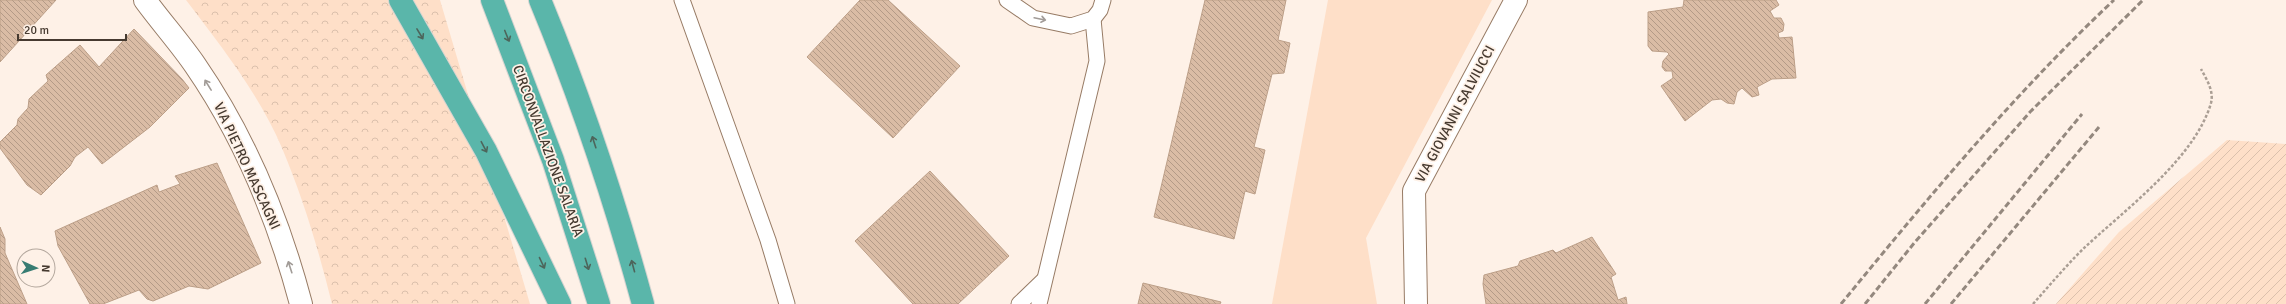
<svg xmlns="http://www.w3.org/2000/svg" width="2286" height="304" font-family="Signika,sans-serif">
  <defs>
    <pattern id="forest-crowns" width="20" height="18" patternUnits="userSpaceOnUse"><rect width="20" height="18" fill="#fedfc8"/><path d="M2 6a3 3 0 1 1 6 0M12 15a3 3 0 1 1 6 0" fill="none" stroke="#dbc0ac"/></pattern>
    <pattern id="garden-furrows" width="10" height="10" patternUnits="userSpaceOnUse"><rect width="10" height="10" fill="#fedfc8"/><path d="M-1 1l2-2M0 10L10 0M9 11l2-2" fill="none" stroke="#dbc0ac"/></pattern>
    <pattern id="building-back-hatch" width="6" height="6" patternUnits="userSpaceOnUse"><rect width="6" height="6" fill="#dabca5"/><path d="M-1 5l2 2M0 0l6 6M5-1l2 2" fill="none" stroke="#b39a87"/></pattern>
  </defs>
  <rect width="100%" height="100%" fill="#fef1e7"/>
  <!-- green -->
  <polygon fill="#fedfc8" points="1328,0 1492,0 1366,238 1377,304 1272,304"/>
  <!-- forest -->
  <path fill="url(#forest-crowns)" d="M186 0H440L530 304H332C319 251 303 198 282 148 259 94 221 46 186 0Z"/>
  <!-- garden -->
  <polygon fill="url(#garden-furrows)" points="2227,140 2286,144 2286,304 2056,304 2119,232"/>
  <!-- building -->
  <g fill="url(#building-back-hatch)" stroke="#bc9f88">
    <polygon points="0,0 56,0 0,62"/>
    <polygon points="860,0 888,0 960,66 893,138 807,57"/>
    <polygon points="1205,0 1286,0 1278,40 1290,43 1284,73 1272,74 1254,147 1265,150 1255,194 1245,191 1234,239 1154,217"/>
    <polygon points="1684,0 1776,0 1779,5 1770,11 1774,18 1781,18 1784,24 1783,31 1778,33 1779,38 1792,37 1796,78 1772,79 1757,87 1759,95 1752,97 1742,88 1737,92 1734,104 1727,103 1721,99 1712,100 1685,121 1661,86 1673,78 1672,71 1665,71 1662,67 1663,61 1669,54 1667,52 1652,51 1648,46 1648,12 1683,7"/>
    <polygon points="134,29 182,79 189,88 150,127 102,164 88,147 75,157 70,166 41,195 27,185 0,148 0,142 17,125 18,119 28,108 29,99 48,81 46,75 80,45 99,67"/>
    <polygon points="217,163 261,263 208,289 189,286 153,301 147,299 139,290 103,304 90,304 58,246 55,231 157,185 159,192 180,184 175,176"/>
    <polygon points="930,171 1009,256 958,304 913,304 855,241"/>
    <polygon points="0,227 5,239 5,253 27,304 0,304"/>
    <polygon points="1592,237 1616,274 1611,277 1618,300 1626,297 1627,304 1486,304 1483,284 1484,275 1518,266 1520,261 1553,250 1556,253"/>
    <polygon points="1143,283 1221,302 1220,304 1138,304"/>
  </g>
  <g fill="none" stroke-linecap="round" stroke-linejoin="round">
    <!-- service casing -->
    <g stroke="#977b65" stroke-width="17">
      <g id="service">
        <polyline points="682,0 768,240 787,304"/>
        <polyline points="1007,0 1033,18 1071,26 1093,19 1100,10 1103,0"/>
        <polyline points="1019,304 1044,280"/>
        <polyline points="1039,304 1097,61 1093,19"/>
      </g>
    </g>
    <!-- minor casing -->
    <g stroke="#977b65" stroke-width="24">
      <g id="minor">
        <path d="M145 0C161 22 180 43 195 65 244 136 279 221 301 304"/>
        <polyline points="1416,304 1414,191 1516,0"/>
      </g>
    </g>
    <!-- trunk casing -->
    <g stroke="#d6d4d1" stroke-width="24">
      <g id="trunk">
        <polyline points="400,0 486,151 560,304"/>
        <polyline points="492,0 553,160 599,304"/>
        <path d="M540 0C581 99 615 201 643 304"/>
      </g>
    </g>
    <!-- path -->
    <path stroke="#aa9e94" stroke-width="2.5" stroke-dasharray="3 2" stroke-linecap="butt" d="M2033 304C2049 286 2065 267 2082 250 2123 211 2195 159 2211 103 2214 91 2207 80 2201 69"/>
    <!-- service -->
    <use href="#service" stroke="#fff" stroke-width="15"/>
    <!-- minor -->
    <use href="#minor" stroke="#fff" stroke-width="22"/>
    <!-- trunk -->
    <use href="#trunk" stroke="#5ab6aa" stroke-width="22"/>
    <!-- rail -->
    <g stroke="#94887e" stroke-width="3" stroke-dasharray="6 3" stroke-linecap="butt">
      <path d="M1841 304C1927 199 2015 93 2114 0"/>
      <polyline points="1865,304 1915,242 2030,112 2143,0"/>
      <polyline points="1925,304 2082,114"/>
      <polyline points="1951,304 2099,127"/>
    </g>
  </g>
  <!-- one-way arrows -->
  <defs><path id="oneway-shaft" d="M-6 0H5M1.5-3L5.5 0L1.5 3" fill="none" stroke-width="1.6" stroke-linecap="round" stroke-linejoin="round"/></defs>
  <g stroke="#a29c98">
    <use href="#oneway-shaft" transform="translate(1040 19) rotate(12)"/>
    <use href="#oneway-shaft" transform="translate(208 85) rotate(-122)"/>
    <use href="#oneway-shaft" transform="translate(290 267) rotate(-108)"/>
  </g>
  <g stroke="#4d655b">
    <use href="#oneway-shaft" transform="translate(420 34) rotate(59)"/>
    <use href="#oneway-shaft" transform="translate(507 36) rotate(68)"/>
    <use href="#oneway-shaft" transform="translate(594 142) rotate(-108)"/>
    <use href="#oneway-shaft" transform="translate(484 147) rotate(62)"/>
    <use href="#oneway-shaft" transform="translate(542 263) rotate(65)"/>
    <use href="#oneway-shaft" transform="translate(587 264) rotate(73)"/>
    <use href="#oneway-shaft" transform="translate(633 266) rotate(-105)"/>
  </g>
  <g text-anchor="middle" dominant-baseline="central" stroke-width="3.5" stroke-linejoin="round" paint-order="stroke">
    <!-- street labels -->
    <g font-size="14" fill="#463a30" stroke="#fef1e7">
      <text transform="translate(1455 114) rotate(-62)">VIA GIOVANNI SALVIUCCI</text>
      <text transform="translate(548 151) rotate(70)">CIRCONVALLAZIONE SALARIA</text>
      <text transform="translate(247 166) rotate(65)">VIA PIETRO MASCAGNI</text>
    </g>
  </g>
  <!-- north arrow -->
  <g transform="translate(36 268) rotate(93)"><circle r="19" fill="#fef1e7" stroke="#b4a89e"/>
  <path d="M0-3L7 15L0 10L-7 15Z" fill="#377c72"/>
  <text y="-6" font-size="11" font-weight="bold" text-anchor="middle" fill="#463a30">N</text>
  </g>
  <!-- scale -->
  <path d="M18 34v6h108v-6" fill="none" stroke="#463a30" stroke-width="2"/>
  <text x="24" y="34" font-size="12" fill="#463a30" stroke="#fef1e7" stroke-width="3" paint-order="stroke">20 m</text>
</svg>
